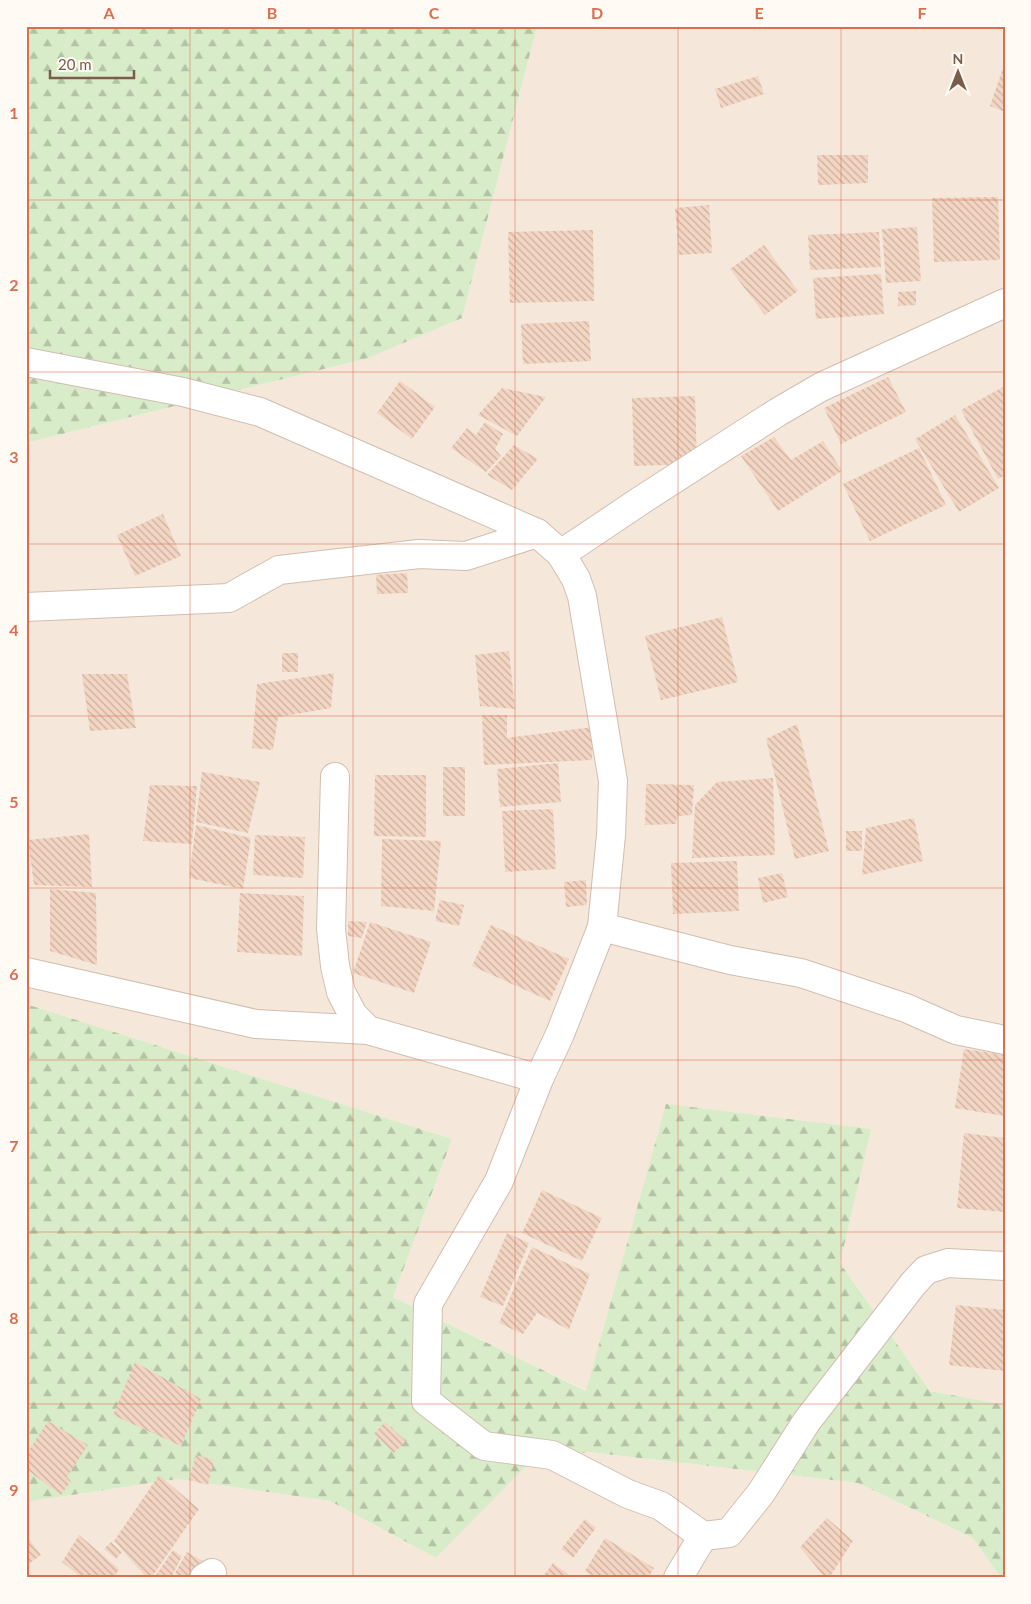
<svg xmlns="http://www.w3.org/2000/svg" width="1031" height="1604" font-family="Lato,sans-serif">
  <defs>
    <pattern id="forest-firs" width="22" height="20" patternUnits="userSpaceOnUse" patternTransform="scale(1.25)"><rect width="22" height="20" fill="#d8ecc9"/><path d="M5 1l3.5 6h-7zM16 11l3.5 6h-7z" fill="#b4c2a5"/></pattern>
    <pattern id="building-back-hatch" width="6" height="6" patternUnits="userSpaceOnUse" patternTransform="scale(1.25)"><rect width="6" height="6" fill="#f3d5c3"/><path d="M-1 5l2 2M0 0l6 6M5-1l2 2" fill="none" stroke="#cab0a1"/></pattern>
  </defs>
  <rect width="100%" height="100%" fill="#fdf6ec"/>
  <!-- residential -->
  <g fill="#f5e8da">
    <polygon points="537,26 1005,26 1005,1405 930,1391 840,1263 870,1129 666,1105 587,1391 393,1297 452,1139 26,1004 26,443 367,358 462,318"/>
    <polygon points="588,1452 858,1483 973,1538 1001,1578 26,1578 26,1502 177,1479 330,1501 436,1558 526,1466"/>
  </g>
  <!-- forest -->
  <g fill="url(#forest-firs)">
    <polygon points="26,26 537,26 462,318 368,358 26,443"/>
    <polygon points="26,1004 452,1139 393,1297 586,1391 666,1104 871,1129 840,1263 930,1391 1005,1405 1005,1578 1001,1578 973,1538 858,1483 588,1452 526,1466 436,1558 330,1501 177,1479 26,1502"/>
  </g>
  <!-- building -->
  <g fill="url(#building-back-hatch)">
    <polygon points="1004,65 1005,65 1005,112 990,106"/>
    <polygon points="758,76 764,94 721,108 715,89"/>
    <polygon points="817,155 868,155 868,183 818,185"/>
    <polygon points="998,197 1000,260 934,262 932,198"/>
    <polygon points="709,205 712,253 679,255 675,208"/>
    <polygon points="917,227 921,281 886,283 882,229"/>
    <polygon points="593,230 594,301 510,303 508,232"/>
    <polygon points="879,232 881,267 810,270 808,235"/>
    <polygon points="764,245 798,291 765,315 730,269"/>
    <polygon points="881,274 884,314 816,319 813,278"/>
    <polygon points="916,291 916,305 898,306 898,292"/>
    <polygon points="589,321 591,361 523,364 521,324"/>
    <polygon points="888,377 906,412 841,444 824,408"/>
    <polygon points="400,381 435,407 412,439 377,413"/>
    <polygon points="1005,386 1005,475 998,479 961,410"/>
    <polygon points="502,388 546,397 517,436 478,415"/>
    <polygon points="695,396 697,464 634,466 632,398"/>
    <polygon points="955,415 999,488 959,512 915,439"/>
    <polygon points="485,422 503,434 495,449 501,456 486,472 451,448 467,428 476,435"/>
    <polygon points="774,437 791,460 823,441 842,471 778,511 741,456"/>
    <polygon points="514,445 538,459 512,490 487,475"/>
    <polygon points="919,448 946,505 870,541 843,484"/>
    <polygon points="163,514 181,556 135,576 117,535"/>
    <polygon points="407,573 408,593 377,594 376,575"/>
    <polygon points="722,617 738,682 661,700 645,636"/>
    <polygon points="509,651 515,709 480,706 475,655"/>
    <rect x="282" y="653" width="16" height="19"/>
    <polygon points="334,673 331,708 278,717 273,750 252,748 257,684"/>
    <polygon points="82,674 127,674 136,728 90,731"/>
    <polygon points="482,715 507,715 507,738 593,727 592,760 484,765"/>
    <polygon points="797,724 829,851 795,859 766,739"/>
    <polygon points="558,763 561,802 500,807 497,769"/>
    <rect x="443" y="767" width="22" height="49"/>
    <polygon points="202,772 260,782 248,833 196,822"/>
    <polygon points="375,775 426,775 426,837 374,836"/>
    <polygon points="773,778 775,855 692,858 695,805 717,782"/>
    <polygon points="646,784 694,785 692,815 677,816 676,824 645,825"/>
    <polygon points="150,785 197,786 192,844 143,841"/>
    <polygon points="553,809 556,869 505,872 502,811"/>
    <polygon points="914,818 923,861 862,875 866,828"/>
    <polygon points="196,825 251,838 243,889 189,878"/>
    <rect x="846" y="831" width="16" height="20"/>
    <polygon points="89,834 92,887 34,885 28,840"/>
    <polygon points="255,835 305,837 303,878 253,875"/>
    <polygon points="382,839 441,841 434,911 381,906"/>
    <polygon points="737,861 739,911 673,914 671,863"/>
    <polygon points="782,873 788,897 763,903 758,878"/>
    <polygon points="586,880 587,905 566,907 564,882"/>
    <polygon points="50,889 96,893 97,965 50,951"/>
    <polygon points="240,893 304,896 302,956 237,952"/>
    <polygon points="440,900 464,905 459,926 435,921"/>
    <polygon points="348,921 367,922 362,938 348,936"/>
    <polygon points="370,922 431,942 414,993 353,973"/>
    <polygon points="491,925 569,959 550,1001 472,966"/>
    <polygon points="964,1049 1005,1055 1005,1116 955,1108"/>
    <polygon points="964,1133 1005,1138 1005,1212 957,1208"/>
    <polygon points="542,1190 602,1218 582,1261 522,1233"/>
    <polygon points="507,1233 529,1243 503,1306 480,1297"/>
    <polygon points="532,1247 590,1274 569,1330 537,1313 523,1334 499,1323"/>
    <polygon points="956,1305 1005,1310 1005,1371 949,1365"/>
    <polygon points="135,1362 201,1399 181,1446 113,1415"/>
    <polygon points="48,1421 88,1445 67,1477 71,1481 61,1495 26,1469 26,1455"/>
    <polygon points="385,1422 406,1441 394,1453 374,1434"/>
    <polygon points="196,1455 214,1460 208,1485 189,1480"/>
    <polygon points="159,1475 199,1509 151,1578 147,1578 114,1541"/>
    <polygon points="827,1518 853,1541 829,1578 825,1578 800,1547"/>
    <polygon points="585,1519 596,1528 573,1558 561,1549"/>
    <polygon points="26,1535 41,1555 26,1566"/>
    <polygon points="79,1535 119,1569 114,1578 82,1578 62,1562"/>
    <polygon points="605,1538 654,1568 648,1578 596,1578 585,1571"/>
    <polygon points="111,1542 122,1552 116,1559 104,1549"/>
    <polygon points="173,1550 182,1556 171,1578 154,1578"/>
    <polygon points="187,1552 203,1561 191,1578 183,1578 175,1573"/>
    <polygon points="553,1563 568,1574 565,1578 542,1578"/>
  </g>
  <g fill="none" stroke-linecap="round" stroke-linejoin="round">
    <!-- minor casing -->
    <g stroke="#d1beb0" stroke-width="30">
      <g id="minor">
        <polyline points="26,362 183,392 260,412 537,533 561,554 576,579 582,596 613,781 611,835 602,927 560,1034 539,1079 499,1181 428,1304 426,1401 484,1446 552,1455 628,1494 661,1506 703,1536 678,1578"/>
        <polyline points="561,554 640,501 778,412 821,387 1005,303"/>
        <polyline points="26,607 229,598 279,570 419,554 466,556 537,533"/>
        <polyline points="335,777 331,929 335,966 341,992 353,1015 368,1030 539,1079"/>
        <polyline points="602,927 730,960 801,973 906,1008 956,1030 1005,1040"/>
        <polyline points="26,972 256,1024 368,1030"/>
        <polyline points="703,1536 729,1533 761,1493 807,1421 913,1284 926,1270 948,1263 1005,1266"/>
        <polyline points="204,1578 212,1573"/>
      </g>
    </g>
    <!-- minor -->
    <use href="#minor" stroke="#fff" stroke-width="28"/>
  </g>
  <!-- grid -->
  <path fill="none" stroke="#dc6d51" stroke-width="1" stroke-opacity="0.55" d="M190 26V1578M353 26V1578M515 26V1578M678 26V1578M841 26V1578M26 200H1005M26 372H1005M26 544H1005M26 716H1005M26 888H1005M26 1060H1005M26 1232H1005M26 1404H1005"/>
  <!-- border -->
  <rect width="1031" height="1604" fill="none" stroke="#fffaf3" stroke-width="55"/>
  <!-- north arrow -->
  <g transform="translate(958 72)" stroke="#fffaf3" stroke-width="4" paint-order="stroke">
  <path d="M0-4L9 19L0 12L-9 19Z" fill="#7a5c4d"/>
  <text y="-8" font-size="14" font-weight="bold" text-anchor="middle" fill="#7a5c4d">N</text>
  </g>
  <!-- scale -->
  <path d="M50 70v8h84v-8" fill="none" stroke="#7a5c4d" stroke-width="2.5"/>
  <text x="58" y="70" font-size="15" fill="#7a5c4d" stroke="#fffaf3" stroke-width="4" paint-order="stroke">20 m</text>
  <rect x="28" y="28" width="976" height="1548" fill="none" stroke="#dc6d51" stroke-width="2"/>
  <g font-size="16" text-anchor="middle" font-weight="bold" fill="#dc6d51">
    <text x="109" y="19">A</text>
    <text x="272" y="19">B</text>
    <text x="434" y="19">C</text>
    <text x="597" y="19">D</text>
    <text x="759" y="19">E</text>
    <text x="922" y="19">F</text>
    <text x="14" y="119">1</text>
    <text x="14" y="291">2</text>
    <text x="14" y="463">3</text>
    <text x="14" y="636">4</text>
    <text x="14" y="808">5</text>
    <text x="14" y="980">6</text>
    <text x="14" y="1152">7</text>
    <text x="14" y="1324">8</text>
    <text x="14" y="1496">9</text>
  </g>
</svg>
